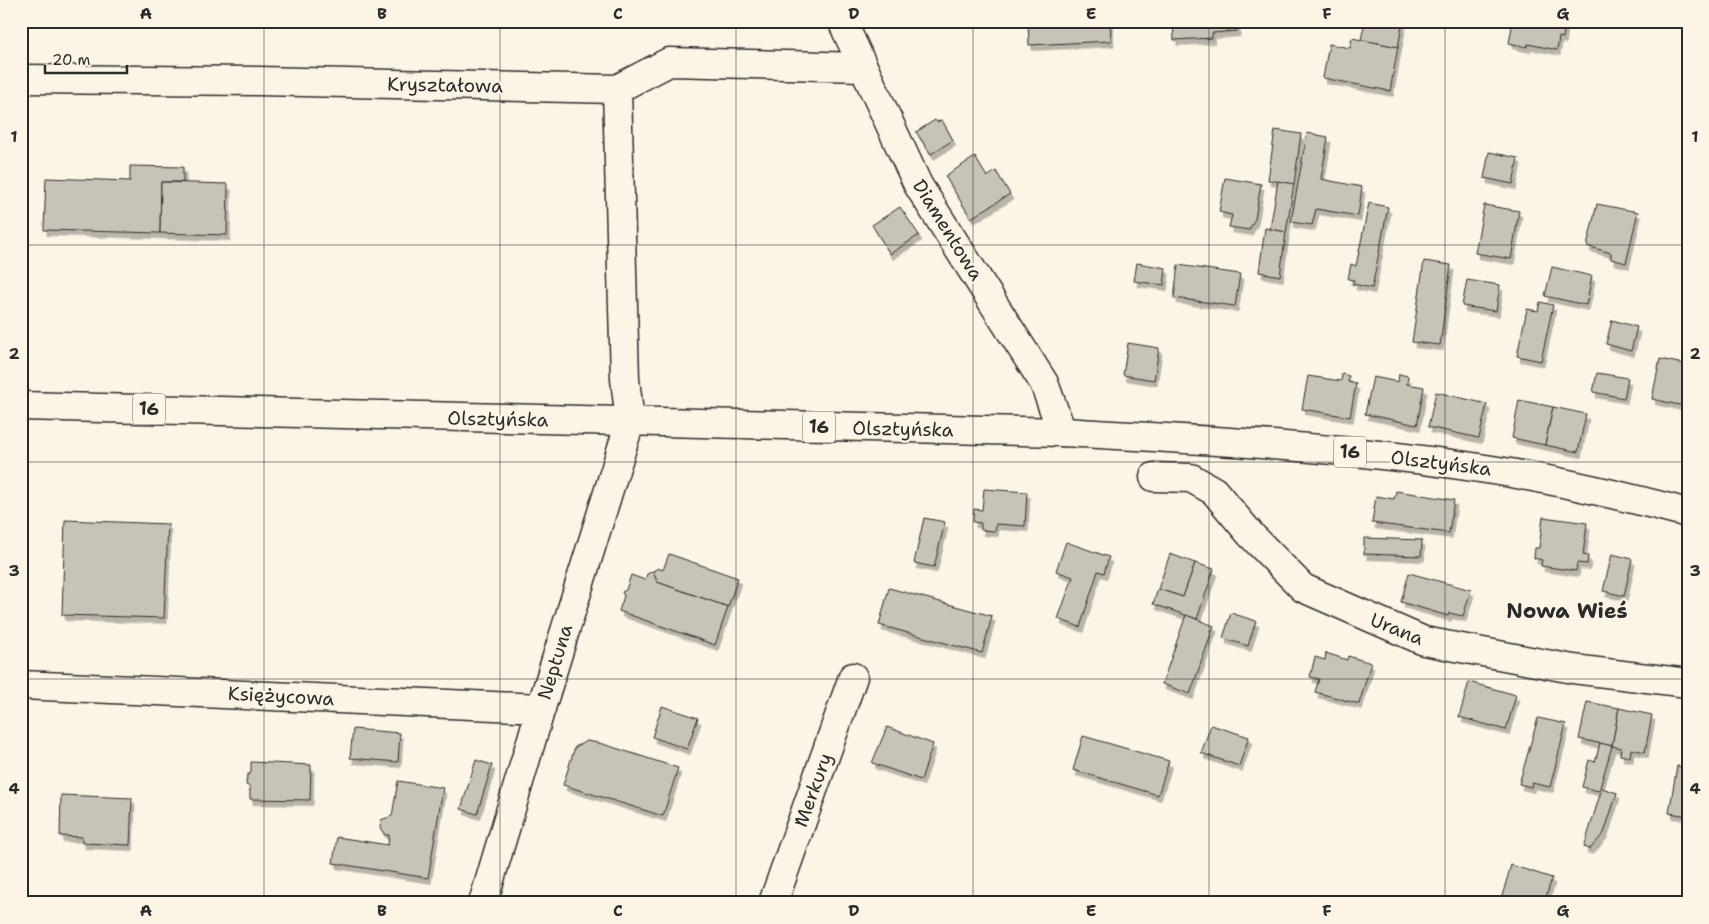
<svg xmlns="http://www.w3.org/2000/svg" width="1709" height="924" font-family="'Shantell Sans',sans-serif">
  <defs>
    <filter id="shadow"><feDropShadow dx="3" dy="5.5" stdDeviation="0" flood-color="#0004"/></filter>
  </defs>
  <rect width="100%" height="100%" fill="#fcf5e5"/>
  <filter id="ink" filterUnits="userSpaceOnUse"><feTurbulence type="fractalNoise" baseFrequency=".02" numOctaves="2"/><feDisplacementMap in="SourceGraphic" scale="10" xChannelSelector="R" yChannelSelector="G"/><feConvolveMatrix kernelMatrix="1 2 1 2 8 2 1 2 1" color-interpolation-filters="sRGB"/></filter>
  <g filter="url(#ink)">
    <!-- building -->
    <g fill="#c8c3b7" stroke="#2b2b2b" filter="url(#shadow)">
      <polygon points="1028,21 1110,21 1111,41 1029,45"/>
      <polygon points="1173,21 1237,21 1237,31 1212,33 1212,38 1174,40"/>
      <polygon points="1365,21 1403,21 1398,47 1361,40"/>
      <polygon points="1513,21 1561,21 1560,24 1565,24 1563,38 1559,37 1557,50 1528,44 1527,47 1509,43"/>
      <polygon points="1352,38 1398,47 1390,91 1323,78 1329,44 1350,48"/>
      <polygon points="935,120 937,122 942,120 953,140 931,154 916,132"/>
      <polygon points="1275,130 1301,134 1294,184 1268,180"/>
      <polygon points="1307,133 1328,137 1321,179 1362,187 1358,216 1316,209 1312,225 1291,222"/>
      <polygon points="1489,152 1518,158 1513,184 1484,178"/>
      <polygon points="975,157 987,177 996,171 1010,194 971,218 945,176"/>
      <polygon points="130,166 183,167 183,182 161,182 160,233 44,230 46,178 130,181"/>
      <polygon points="1225,178 1261,184 1255,219 1249,230 1229,227 1232,215 1219,212"/>
      <polygon points="1278,181 1294,184 1286,232 1270,229"/>
      <polygon points="161,182 228,184 227,235 160,233"/>
      <polygon points="1369,203 1388,207 1372,288 1353,284 1354,280 1348,279 1351,264 1356,266"/>
      <polygon points="1597,204 1638,212 1626,263 1611,259 1611,253 1587,246"/>
      <polygon points="1484,205 1519,211 1511,259 1475,253"/>
      <polygon points="900,207 919,235 890,254 872,225"/>
      <polygon points="1265,228 1286,232 1280,276 1259,272"/>
      <polygon points="1424,261 1451,265 1440,345 1412,342"/>
      <polygon points="1137,263 1166,268 1164,285 1134,281"/>
      <polygon points="1178,265 1240,274 1235,306 1174,298"/>
      <polygon points="1552,267 1592,276 1586,305 1545,296"/>
      <polygon points="1467,280 1500,285 1496,311 1462,306"/>
      <polygon points="1540,302 1553,305 1541,361 1517,356 1527,309 1538,311"/>
      <polygon points="1612,320 1637,327 1631,351 1606,344"/>
      <polygon points="1128,343 1159,348 1154,380 1123,375"/>
      <polygon points="1660,359 1688,365 1688,392 1684,406 1652,399"/>
      <polygon points="1597,373 1628,378 1624,398 1593,392"/>
      <polygon points="1342,374 1349,376 1348,382 1356,384 1350,417 1302,409 1308,376 1341,381"/>
      <polygon points="1399,374 1408,376 1407,384 1424,387 1417,425 1365,414 1373,377 1398,382"/>
      <polygon points="1436,392 1487,404 1479,438 1428,427"/>
      <polygon points="1519,400 1553,407 1545,445 1512,438"/>
      <polygon points="1553,407 1586,414 1578,452 1545,445"/>
      <polygon points="984,489 1027,492 1025,526 996,524 995,531 981,530 981,523 973,522 974,509 982,510"/>
      <polygon points="1396,491 1454,500 1449,533 1372,523 1376,496 1394,499"/>
      <polygon points="1543,517 1587,523 1583,555 1588,556 1587,564 1577,563 1576,571 1541,566 1542,560 1534,558 1535,548 1539,548"/>
      <polygon points="924,518 945,522 934,567 914,563"/>
      <polygon points="65,520 168,524 164,618 62,615"/>
      <polygon points="1364,538 1422,540 1421,556 1364,554"/>
      <polygon points="1066,542 1109,557 1104,573 1098,571 1080,627 1058,619 1073,577 1056,571"/>
      <polygon points="669,554 738,578 728,607 657,582 653,571 658,568 663,570"/>
      <polygon points="1170,554 1195,563 1183,597 1158,589"/>
      <polygon points="1612,554 1632,559 1624,596 1603,591"/>
      <polygon points="1195,563 1214,569 1197,619 1153,604 1158,589 1183,597"/>
      <polygon points="653,571 657,582 728,607 715,645 619,611 624,596 622,592 626,590 631,575 645,580 647,574"/>
      <polygon points="1409,573 1471,590 1463,616 1449,613 1448,616 1401,602"/>
      <polygon points="889,588 992,616 982,653 879,625"/>
      <polygon points="1231,613 1256,621 1248,646 1223,638"/>
      <polygon points="1186,615 1214,626 1190,694 1162,684"/>
      <polygon points="1326,653 1347,660 1348,656 1371,663 1359,704 1315,692 1319,679 1310,677 1315,657 1325,660"/>
      <polygon points="1469,682 1516,695 1506,730 1459,717"/>
      <polygon points="1587,702 1619,708 1612,746 1579,739"/>
      <polygon points="662,706 698,718 687,749 652,737"/>
      <polygon points="1619,708 1652,715 1645,752 1631,749 1630,757 1620,755 1621,748 1612,746"/>
      <polygon points="1538,718 1566,724 1550,787 1532,783 1531,787 1519,784"/>
      <polygon points="1211,725 1249,737 1239,766 1201,753"/>
      <polygon points="887,727 933,744 921,780 872,763"/>
      <polygon points="353,729 400,733 398,762 350,758"/>
      <polygon points="1083,736 1169,761 1158,795 1073,770"/>
      <polygon points="587,741 603,744 678,768 663,816 563,785 575,747"/>
      <polygon points="1600,743 1612,746 1599,791 1582,787 1589,760 1595,762"/>
      <polygon points="476,760 492,765 477,814 461,809"/>
      <polygon points="251,762 311,765 310,800 250,799 250,787 246,785 247,775 251,773"/>
      <polygon points="1677,766 1688,768 1688,816 1669,813"/>
      <polygon points="398,781 443,788 428,878 333,863 337,837 388,845 389,835 385,835 380,828 381,820 392,816"/>
      <polygon points="1602,788 1617,793 1604,833 1590,849 1584,847"/>
      <polygon points="61,795 132,798 130,845 82,843 82,837 60,836"/>
      <polygon points="1511,865 1552,878 1544,903 1500,903"/>
    </g>
    <g fill="none" stroke-linecap="round" stroke-linejoin="round">
      <!-- minor casing -->
      <g stroke="#2b2b2b" stroke-width="31">
        <g id="minor">
          <polyline points="842,21 918,185 1044,383 1062,432"/>
          <polyline points="21,79 259,81 617,89 669,62 863,67"/>
          <polyline points="1154,477 1191,478 1214,491 1251,535 1303,588 1424,641 1573,669 1688,683"/>
          <polyline points="21,685 541,708"/>
          <polyline points="483,903 541,708 630,422 625,379 617,89"/>
          <polyline points="773,903 853,677"/>
        </g>
      </g>
      <!-- major casing -->
      <g stroke="#2b2b2b" stroke-width="31">
        <path id="major" d="M21 406 1062 432C1206 440 1350 447 1492 470 1558 480 1623 496 1688 513"/>
      </g>
      <!-- minor -->
      <use href="#minor" stroke="#fcf5e5" stroke-width="28"/>
      <!-- major -->
      <use href="#major" stroke="#fcf5e5" stroke-width="28"/>
    </g>
  </g>
  <!-- grid -->
  <path fill="none" stroke="#2b2b2b" stroke-width="1" stroke-opacity="0.55" d="M264 21V903M500 21V903M736 21V903M973 21V903M1209 21V903M1445 21V903M21 245H1688M21 462H1688M21 679H1688"/>
  <g text-anchor="middle" dominant-baseline="central" stroke-width="4.5" stroke-linejoin="round" paint-order="stroke">
    <!-- shield labels -->
    <g fill="#fcf5e5" stroke="#6a6863" stroke-width="1">
      <rect x="133" y="393.5" width="32" height="31" rx="4"/>
      <rect x="803" y="411.5" width="32" height="31" rx="4"/>
      <rect x="1334" y="436.5" width="32" height="31" rx="4"/>
    </g>
    <g font-size="18" font-weight="bold" fill="#2b2b2b">
      <text x="149" y="409">16</text>
      <text x="819" y="427">16</text>
      <text x="1350" y="452">16</text>
    </g>
    <!-- street labels -->
    <g font-size="19" fill="#2b2b2b" stroke="#fcf5e5">
      <text transform="translate(445 85) rotate(1)">Kryształowa</text>
      <text transform="translate(948 230) rotate(58)">Diamentowa</text>
      <text transform="translate(498 419) rotate(1)">Olsztyńska</text>
      <text transform="translate(903 429) rotate(1)">Olsztyńska</text>
      <text transform="translate(1441 463) rotate(7)">Olsztyńska</text>
      <text transform="translate(1397 629) rotate(22)">Urana</text>
      <text transform="translate(555 662) rotate(-73)">Neptuna</text>
      <text transform="translate(281 696) rotate(3)">Księżycowa</text>
      <text transform="translate(813 790) rotate(-70)">Merkury</text>
    </g>
    <!-- quarter labels -->
    <g font-size="21" font-weight="bold" fill="#2b2b2b" stroke="#fcf5e5">
      <text x="1567" y="611">Nowa Wieś</text>
    </g>
  </g>
  <!-- margin -->
  <rect width="1709" height="924" fill="none" stroke="#fcf5e5" stroke-width="55"/>
  <!-- scale -->
  <path d="M45 65v8h82v-8" fill="none" stroke="#2b2b2b" stroke-width="2.5"/>
  <text x="52" y="65" font-size="15" fill="#2b2b2b" stroke="#fcf5e5" stroke-width="4" paint-order="stroke">20 m</text>
  <rect x="28" y="28" width="1654" height="868" fill="none" stroke="#2b2b2b" stroke-width="2"/>
  <g font-size="16" text-anchor="middle" font-weight="bold" fill="#2b2b2b">
    <text x="146" y="19">A</text>
    <text x="382" y="19">B</text>
    <text x="618" y="19">C</text>
    <text x="854" y="19">D</text>
    <text x="1091" y="19">E</text>
    <text x="1327" y="19">F</text>
    <text x="1563" y="19">G</text>
    <text x="14" y="142">1</text>
    <text x="1695" y="142">1</text>
    <text x="14" y="359">2</text>
    <text x="1695" y="359">2</text>
    <text x="14" y="576">3</text>
    <text x="1695" y="576">3</text>
    <text x="14" y="794">4</text>
    <text x="1695" y="794">4</text>
    <text x="146" y="916">A</text>
    <text x="382" y="916">B</text>
    <text x="618" y="916">C</text>
    <text x="854" y="916">D</text>
    <text x="1091" y="916">E</text>
    <text x="1327" y="916">F</text>
    <text x="1563" y="916">G</text>
  </g>
</svg>
